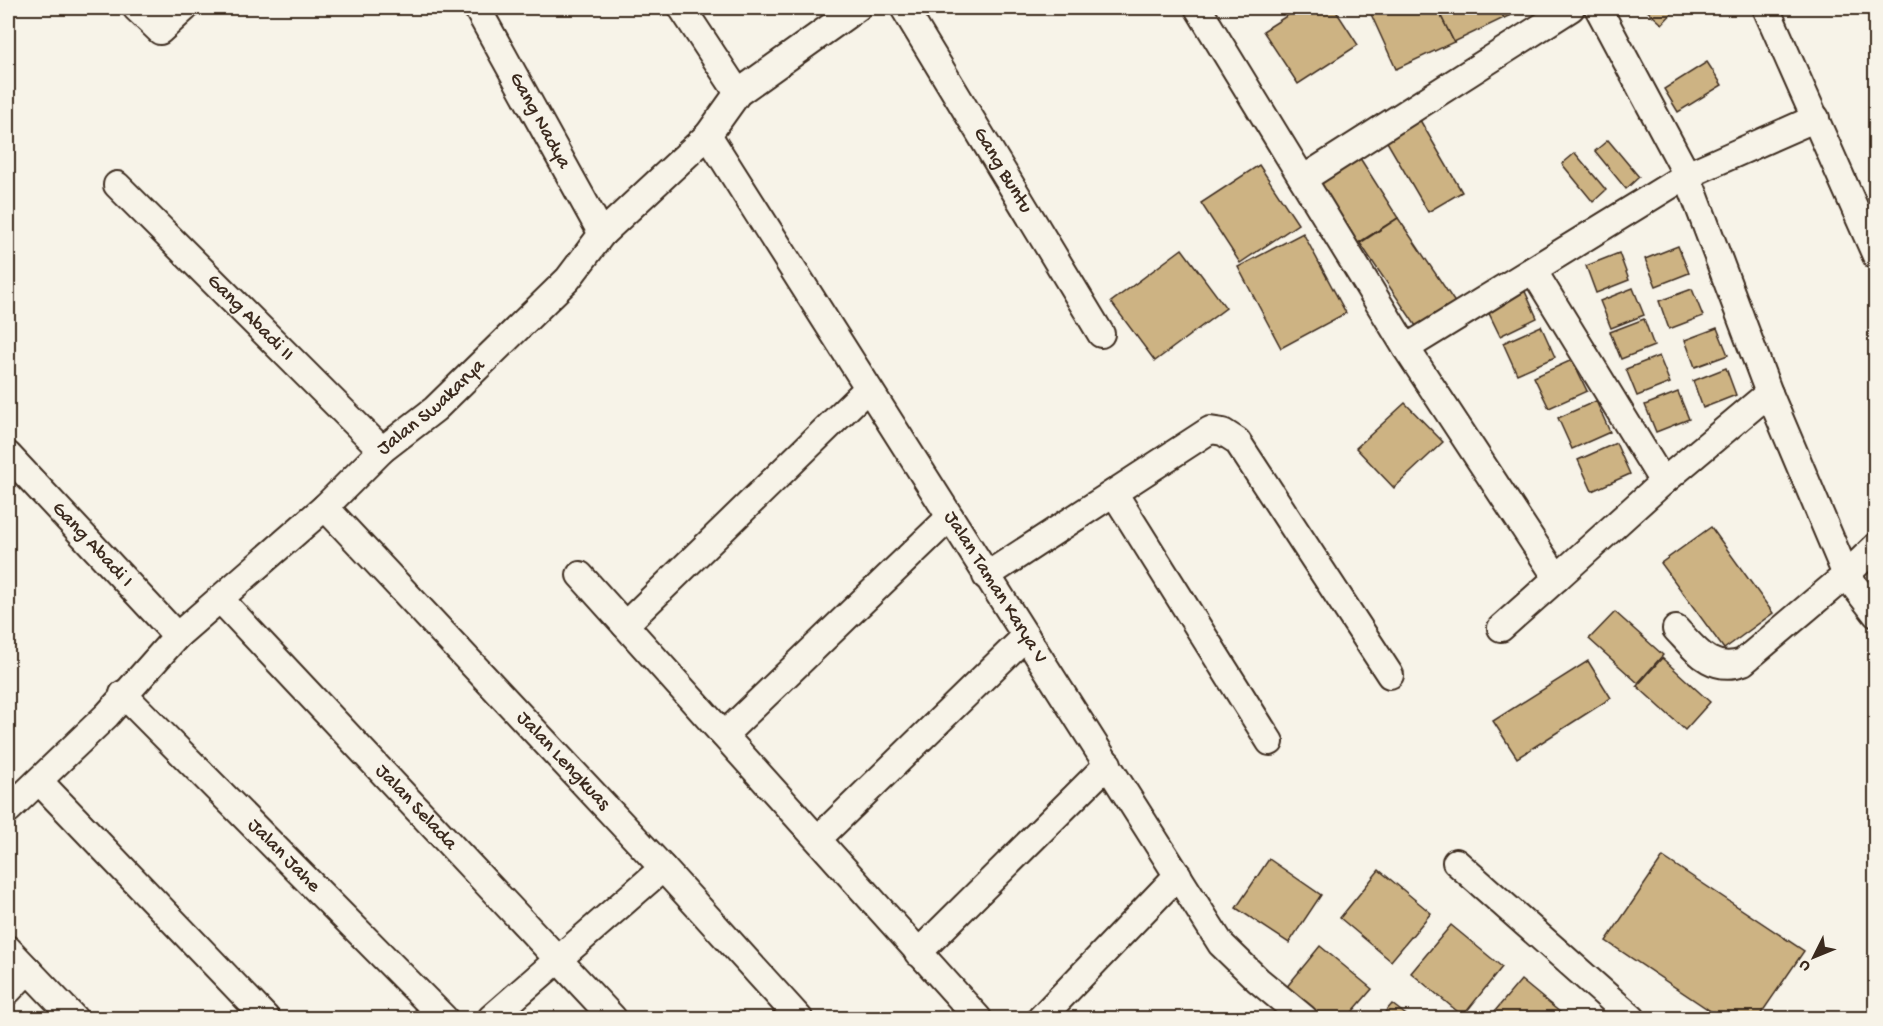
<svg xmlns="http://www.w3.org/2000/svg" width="1883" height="1026" font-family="'Gochi Hand',sans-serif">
  <rect width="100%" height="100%" fill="#f7f3e8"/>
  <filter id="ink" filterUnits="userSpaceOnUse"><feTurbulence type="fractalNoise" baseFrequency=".0167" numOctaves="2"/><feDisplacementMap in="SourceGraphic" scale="12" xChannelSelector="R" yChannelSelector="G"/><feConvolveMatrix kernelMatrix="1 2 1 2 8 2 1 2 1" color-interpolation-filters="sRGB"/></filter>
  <g filter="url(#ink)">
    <!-- building -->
    <g fill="#cdb383" stroke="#3b2a1e" stroke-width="1.5">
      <polygon points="1299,8 1334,8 1358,45 1298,84 1263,31"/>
      <polygon points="1380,8 1437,8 1454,42 1396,69 1370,12"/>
      <polygon points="1437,8 1499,8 1504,18 1454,42"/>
      <polygon points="1499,8 1527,8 1504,18"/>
      <polygon points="1644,8 1677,8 1662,24"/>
      <polygon points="1707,62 1722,85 1678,112 1664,89"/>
      <polygon points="1417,115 1462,192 1428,212 1383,135"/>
      <polygon points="1608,140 1639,177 1626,189 1595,151"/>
      <polygon points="1575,153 1606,190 1593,202 1562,164"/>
      <polygon points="1358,155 1398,218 1355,245 1315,182"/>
      <polygon points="1259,165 1298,224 1240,263 1201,203"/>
      <polygon points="1398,218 1456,304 1418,329 1360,243"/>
      <polygon points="1303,233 1346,313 1281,348 1238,267"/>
      <polygon points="1678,246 1689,273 1656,286 1645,259"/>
      <polygon points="1182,249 1226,308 1155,361 1111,302"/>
      <polygon points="1619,253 1629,280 1596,293 1586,266"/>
      <polygon points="1523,287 1537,318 1500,336 1485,305"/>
      <polygon points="1633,288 1644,315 1611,328 1600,301"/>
      <polygon points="1692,289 1703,316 1669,329 1659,301"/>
      <polygon points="1644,319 1654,346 1621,359 1610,332"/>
      <polygon points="1541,326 1555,357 1517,374 1503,343"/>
      <polygon points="1717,328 1728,355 1695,367 1685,340"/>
      <polygon points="1659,356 1670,383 1637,396 1626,369"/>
      <polygon points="1572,360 1587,391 1549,408 1534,377"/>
      <polygon points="1726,368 1736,395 1703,408 1693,381"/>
      <polygon points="1678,392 1689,419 1656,432 1645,405"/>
      <polygon points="1596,401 1610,432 1572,449 1558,418"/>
      <polygon points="1405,403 1443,442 1394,488 1356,448"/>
      <polygon points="1616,443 1630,474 1592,491 1578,460"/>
      <polygon points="1711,527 1773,613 1724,649 1661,563"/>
      <polygon points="1615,612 1663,655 1638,683 1589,639"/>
      <polygon points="1662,658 1710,702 1685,730 1637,686"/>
      <polygon points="1588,661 1611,698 1517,758 1493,721"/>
      <polygon points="1663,857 1804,951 1758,1018 1721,1018 1606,941"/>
      <polygon points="1269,859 1321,895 1289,943 1236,908"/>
      <polygon points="1379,870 1431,913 1391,961 1340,918"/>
      <polygon points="1451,925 1502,967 1463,1016 1411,973"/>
      <polygon points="1320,946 1372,989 1347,1018 1310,1018 1281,994"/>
      <polygon points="1521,980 1567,1018 1489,1018"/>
      <polygon points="1392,1004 1410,1018 1380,1018"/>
    </g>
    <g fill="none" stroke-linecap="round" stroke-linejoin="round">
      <!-- street casing -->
      <g stroke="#3b2a1e" stroke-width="30">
        <g id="street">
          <polyline points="136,8 160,31 185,8"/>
          <path id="s1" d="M477 8 602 234"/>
          <polyline points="682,8 738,93"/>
          <path id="s2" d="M904 8 1101 334"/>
          <polyline points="1198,8 1406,348 1557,578 1663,482 1769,393"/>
          <polyline points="1598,8 1687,175 1769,393 1846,575 1876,614"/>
          <polyline points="1766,8 1876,256"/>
          <path id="s3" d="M708 135 1221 944 1258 980 1304 1018"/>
          <polyline points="1303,179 1571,8"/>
          <path id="s4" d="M117 185 382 450"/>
          <polyline points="1533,270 1663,482"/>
          <polyline points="1406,348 1687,175 1816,118"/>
          <path id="s5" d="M8 455 177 636"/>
          <polyline points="1114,493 1270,742"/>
          <path id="s6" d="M325 507 663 868 799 1018"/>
          <polyline points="580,575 978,1018"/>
          <polyline points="986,576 1210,430 1223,432 1237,441 1390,675"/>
          <path id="s7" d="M220 599 613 1018"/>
          <polyline points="625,625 867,389"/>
          <polyline points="1501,628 1557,578"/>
          <path d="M1676 629C1696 650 1711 673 1743 662L1846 575 1876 546"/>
          <path id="s8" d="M123 694 444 1018"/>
          <polyline points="724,735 950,517"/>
          <polyline points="39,781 266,1018"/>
          <path id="s9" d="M8 810 107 715 177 636 325 507 382 450 435 409 568 279 602 234 708 135 738 93 857 8"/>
          <polyline points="818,839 1026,636"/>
          <polyline points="1456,862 1632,1018"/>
          <polyline points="8,949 74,1018"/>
          <polyline points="918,953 1108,764"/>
          <polyline points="8,991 28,970"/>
          <polyline points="491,1018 663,868"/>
          <polyline points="1041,1018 1178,875"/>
        </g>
      </g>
      <!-- street -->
      <use href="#street" stroke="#f7f3e8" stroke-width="26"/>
    </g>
  </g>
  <g text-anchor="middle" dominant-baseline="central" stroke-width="5" stroke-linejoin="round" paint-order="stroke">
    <!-- street labels -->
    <g font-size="20" fill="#3b2a1e" stroke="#f7f3e8">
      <text stroke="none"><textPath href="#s1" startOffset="129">Gang Nadya</textPath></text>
      <text stroke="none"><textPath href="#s2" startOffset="190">Gang Buntu</textPath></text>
      <text stroke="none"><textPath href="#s4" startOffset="188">Gang Abadi II</textPath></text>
      <text stroke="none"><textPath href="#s9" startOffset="585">Jalan Swakarya</textPath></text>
      <text stroke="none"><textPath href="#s5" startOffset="123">Gang Abadi I</textPath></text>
      <text stroke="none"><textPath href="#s3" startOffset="536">Jalan Taman Karya V</textPath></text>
      <text stroke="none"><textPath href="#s6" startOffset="348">Jalan Lengkuas</textPath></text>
      <text stroke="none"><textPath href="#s7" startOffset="286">Jalan Selada</textPath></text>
      <text stroke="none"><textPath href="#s8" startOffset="228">Jalan Jahe</textPath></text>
    </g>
  </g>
  <!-- margin -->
  <rect width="1883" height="1026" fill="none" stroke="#f7f3e8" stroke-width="30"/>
  <rect x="15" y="15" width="1853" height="996" fill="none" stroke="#3b2a1e" stroke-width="2" filter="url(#ink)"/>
  <!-- north arrow -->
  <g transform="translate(1814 957) rotate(227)" stroke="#f7f3e8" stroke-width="4.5" paint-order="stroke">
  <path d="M0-4.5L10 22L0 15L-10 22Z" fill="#3b2a1e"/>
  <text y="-9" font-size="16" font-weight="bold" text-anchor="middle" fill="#3b2a1e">U</text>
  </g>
</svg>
